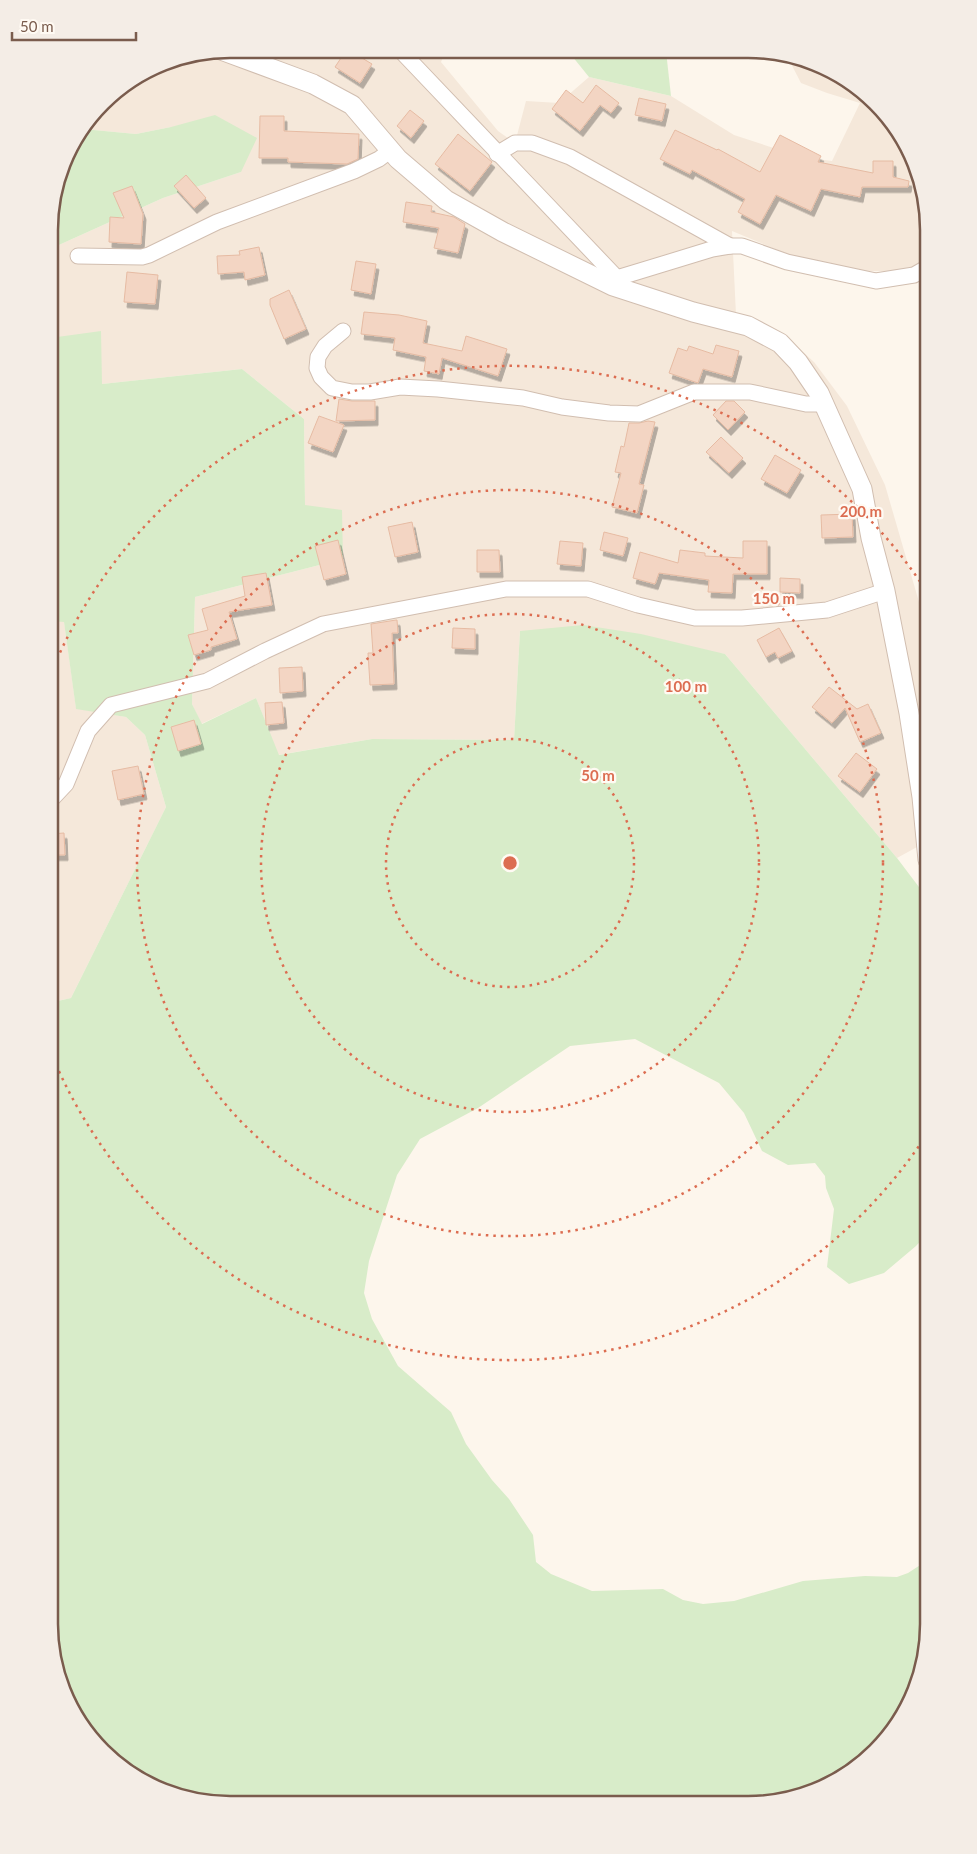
<svg xmlns="http://www.w3.org/2000/svg" width="977" height="1854" font-family="Lato,sans-serif">
  <defs>
    <filter id="shadow"><feDropShadow dx="3" dy="5.5" stdDeviation="0" flood-color="#0004"/></filter>
  </defs>
  <rect width="100%" height="100%" fill="#fdf6ec"/>
  <!-- residential -->
  <g fill="#f5e8da">
    <polygon points="230,49 446,50 441,62 498,131 515,143 526,101 559,103 589,77 671,96 734,135 801,157 832,161 860,103 827,93 801,83 786,54 867,94 919,172 928,230 928,260 916,266 891,271 845,271 785,253 732,231 736,315 784,335 814,362 847,406 885,485 928,633 928,841 897,858 725,654 520,631 514,740 372,739 278,755 256,698 201,724 192,704 195,597 343,559 305,505 304,419 242,369 102,384 50,338 50,249 163,198 241,172 171,127 136,134 83,129 110,94 161,62"/>
    <polygon points="50,621 64,621 76,708 126,717 145,735 166,807 71,998 49,1003"/>
  </g>
  <!-- green -->
  <g fill="#d8ecc9">
    <polygon points="568,51 666,51 671,96 589,77"/>
    <polygon points="215,115 257,138 241,172 163,198 50,249 50,207 68,150 83,129 136,134 171,127"/>
    <polygon points="101,331 102,384 242,369 304,419 305,505 342,510 343,559 195,597 192,704 202,724 256,698 279,755 372,739 514,740 520,631 583,625 641,634 725,654 897,858 928,899 928,1233 916,1246 884,1273 849,1284 827,1267 834,1209 826,1188 825,1176 815,1163 788,1165 762,1151 744,1113 719,1083 635,1039 570,1046 478,1108 420,1139 397,1175 369,1261 364,1293 372,1319 398,1366 451,1412 466,1444 492,1480 509,1499 533,1535 536,1562 551,1574 592,1591 663,1589 683,1600 703,1604 734,1601 803,1581 865,1576 897,1577 908,1573 928,1560 928,1636 915,1693 891,1735 848,1775 805,1796 747,1805 206,1804 160,1791 111,1760 58,1682 49,1624 49,1003 71,998 166,807 145,735 126,717 76,709 64,622 50,621 50,338"/>
  </g>
  <!-- building -->
  <g fill="#f3d5c3" stroke="#e6bba3" filter="url(#shadow)">
    <polygon points="347,49 372,64 360,83 335,67"/>
    <polygon points="596,85 619,103 611,113 600,105 580,131 552,109 566,90 583,103"/>
    <polygon points="639,98 666,104 662,121 635,115"/>
    <polygon points="410,110 424,121 411,138 397,126"/>
    <polygon points="260,116 284,116 284,131 359,134 358,159 347,164 288,162 288,158 259,158"/>
    <polygon points="675,130 717,150 718,149 760,172 780,135 821,156 818,162 873,173 873,161 893,161 893,177 909,181 908,187 862,187 860,197 821,189 811,211 776,195 760,224 738,212 745,199 692,170 690,174 660,159"/>
    <polygon points="458,134 492,162 470,191 435,164"/>
    <polygon points="186,175 206,198 194,208 174,186"/>
    <polygon points="132,186 143,214 141,244 109,242 110,217 124,218 113,193"/>
    <polygon points="406,202 432,206 431,212 454,217 465,224 458,253 434,248 439,228 403,222"/>
    <polygon points="259,247 265,275 245,280 244,272 218,274 217,256 240,255 239,251"/>
    <polygon points="356,261 376,264 371,294 351,290"/>
    <polygon points="127,272 158,275 155,304 124,302"/>
    <polygon points="289,290 306,329 284,339 270,305 270,299"/>
    <polygon points="364,312 399,315 427,321 423,343 462,351 466,336 507,349 498,376 442,358 439,374 424,371 426,357 393,350 395,338 361,334"/>
    <polygon points="716,345 739,351 732,377 703,369 698,383 669,373 678,348 687,351 689,346 713,354"/>
    <polygon points="339,399 352,401 375,401 375,420 336,421"/>
    <polygon points="726,401 734,401 745,412 728,430 713,415"/>
    <polygon points="319,416 344,425 333,452 308,443"/>
    <polygon points="648,421 655,422 639,484 644,485 637,513 612,507 621,473 615,472 621,446 624,447 629,423 639,423"/>
    <polygon points="721,437 743,458 729,473 706,452"/>
    <polygon points="775,455 801,470 787,493 761,479"/>
    <polygon points="852,514 853,537 822,538 821,515"/>
    <polygon points="412,522 418,552 395,557 388,527"/>
    <polygon points="604,532 628,538 623,556 600,550"/>
    <polygon points="338,540 346,574 324,580 315,546"/>
    <polygon points="560,541 583,543 581,566 557,564"/>
    <polygon points="743,541 767,541 767,574 733,574 732,593 708,592 709,580 659,573 655,584 633,578 640,552 678,563 680,550 705,553 705,556 743,558"/>
    <polygon points="477,550 499,550 500,572 477,572"/>
    <polygon points="266,573 272,605 229,612 237,639 211,647 211,650 194,655 188,635 208,630 202,609 245,596 242,577"/>
    <polygon points="780,578 800,579 800,593 780,592"/>
    <polygon points="396,620 397,620 398,633 392,633 394,684 370,685 368,653 373,653 371,624"/>
    <polygon points="453,628 475,629 475,649 452,648"/>
    <polygon points="779,628 792,651 778,658 775,652 766,657 757,640"/>
    <polygon points="302,667 303,691 280,693 279,668"/>
    <polygon points="829,687 857,709 868,704 881,733 860,742 845,708 832,723 812,707"/>
    <polygon points="282,702 284,723 266,725 265,703"/>
    <polygon points="194,720 201,744 178,751 171,727"/>
    <polygon points="856,753 877,769 860,792 838,776"/>
    <polygon points="138,766 144,794 118,800 112,771"/>
    <polygon points="64,833 65,855 50,855 50,834"/>
  </g>
  <g fill="none" stroke-linecap="round" stroke-linejoin="round">
    <!-- minor casing -->
    <g stroke="#d1beb0" stroke-width="17">
      <g id="minor">
        <polyline points="400,50 617,278"/>
        <polyline points="497,154 515,143 532,143 570,157 730,246"/>
        <polyline points="78,256 142,257 149,255 217,222 354,171 379,159 391,150"/>
        <polyline points="613,286 617,278 712,249 730,246 742,246 787,262 876,281 914,275 928,267"/>
        <polyline points="343,331 325,346 318,357 317,368 321,377 332,388 352,392 370,392 400,387 438,389 523,398 562,407 609,413 639,414 694,392 750,392 806,404 818,404 824,402"/>
        <polyline points="50,801 66,784 88,731 111,705 207,681 265,651 323,624 506,589 588,589 638,605 695,618 742,618 827,610 885,591"/>
      </g>
    </g>
    <!-- tertiary casing -->
    <g stroke="#d1beb0" stroke-width="21">
      <polyline id="tertiary" points="221,50 313,84 352,105 398,159 446,200 503,232 613,286 693,312 748,326 780,343 798,362 819,393 862,489 871,538 885,591 909,713 922,797 928,860"/>
    </g>
    <!-- minor -->
    <use href="#minor" stroke="#fff" stroke-width="15"/>
    <!-- tertiary -->
    <use href="#tertiary" stroke="#fff" stroke-width="19"/>
  </g>
  <!-- distance rings -->
  <g fill="none" stroke="#dc6d51" stroke-width="2.5" stroke-dasharray="2.5 5">
    <circle cx="510" cy="863" r="124"/>
    <circle cx="510" cy="863" r="249"/>
    <circle cx="510" cy="863" r="373"/>
    <path d="M927 1134A497 497 0 0 1 51 1053M51 673A497 497 0 0 1 927 592"/>
  </g>
  <!-- crop -->
  <path d="M0 0H977V1854H0ZM230 58H748A172 172 0 0 1 920 230V1624A172 172 0 0 1 748 1796H230A172 172 0 0 1 58 1624V230A172 172 0 0 1 230 58Z" fill="#f4ede6" fill-rule="evenodd"/>
  <path fill="none" stroke="#7a5c4d" stroke-width="2.5" d="M230 58H748A172 172 0 0 1 920 230V1624A172 172 0 0 1 748 1796H230A172 172 0 0 1 58 1624V230A172 172 0 0 1 230 58Z"/>
  <circle cx="510" cy="863" r="8" fill="#dc6d51" stroke="#fffaf3" stroke-width="2.5"/>
  <g font-size="15" text-anchor="middle" font-weight="bold" fill="#dc6d51" stroke="#fffaf3" stroke-width="4.5" stroke-linejoin="round" paint-order="stroke">
    <text x="861" y="517">200 m</text>
    <text x="774" y="604">150 m</text>
    <text x="686" y="692">100 m</text>
    <text x="598" y="781">50 m</text>
  </g>
  <!-- scale -->
  <path d="M12 32v8h124v-8" fill="none" stroke="#7a5c4d" stroke-width="2.5"/>
  <text x="20" y="32" font-size="15" fill="#7a5c4d" stroke="#fffaf3" stroke-width="4" paint-order="stroke">50 m</text>
</svg>
